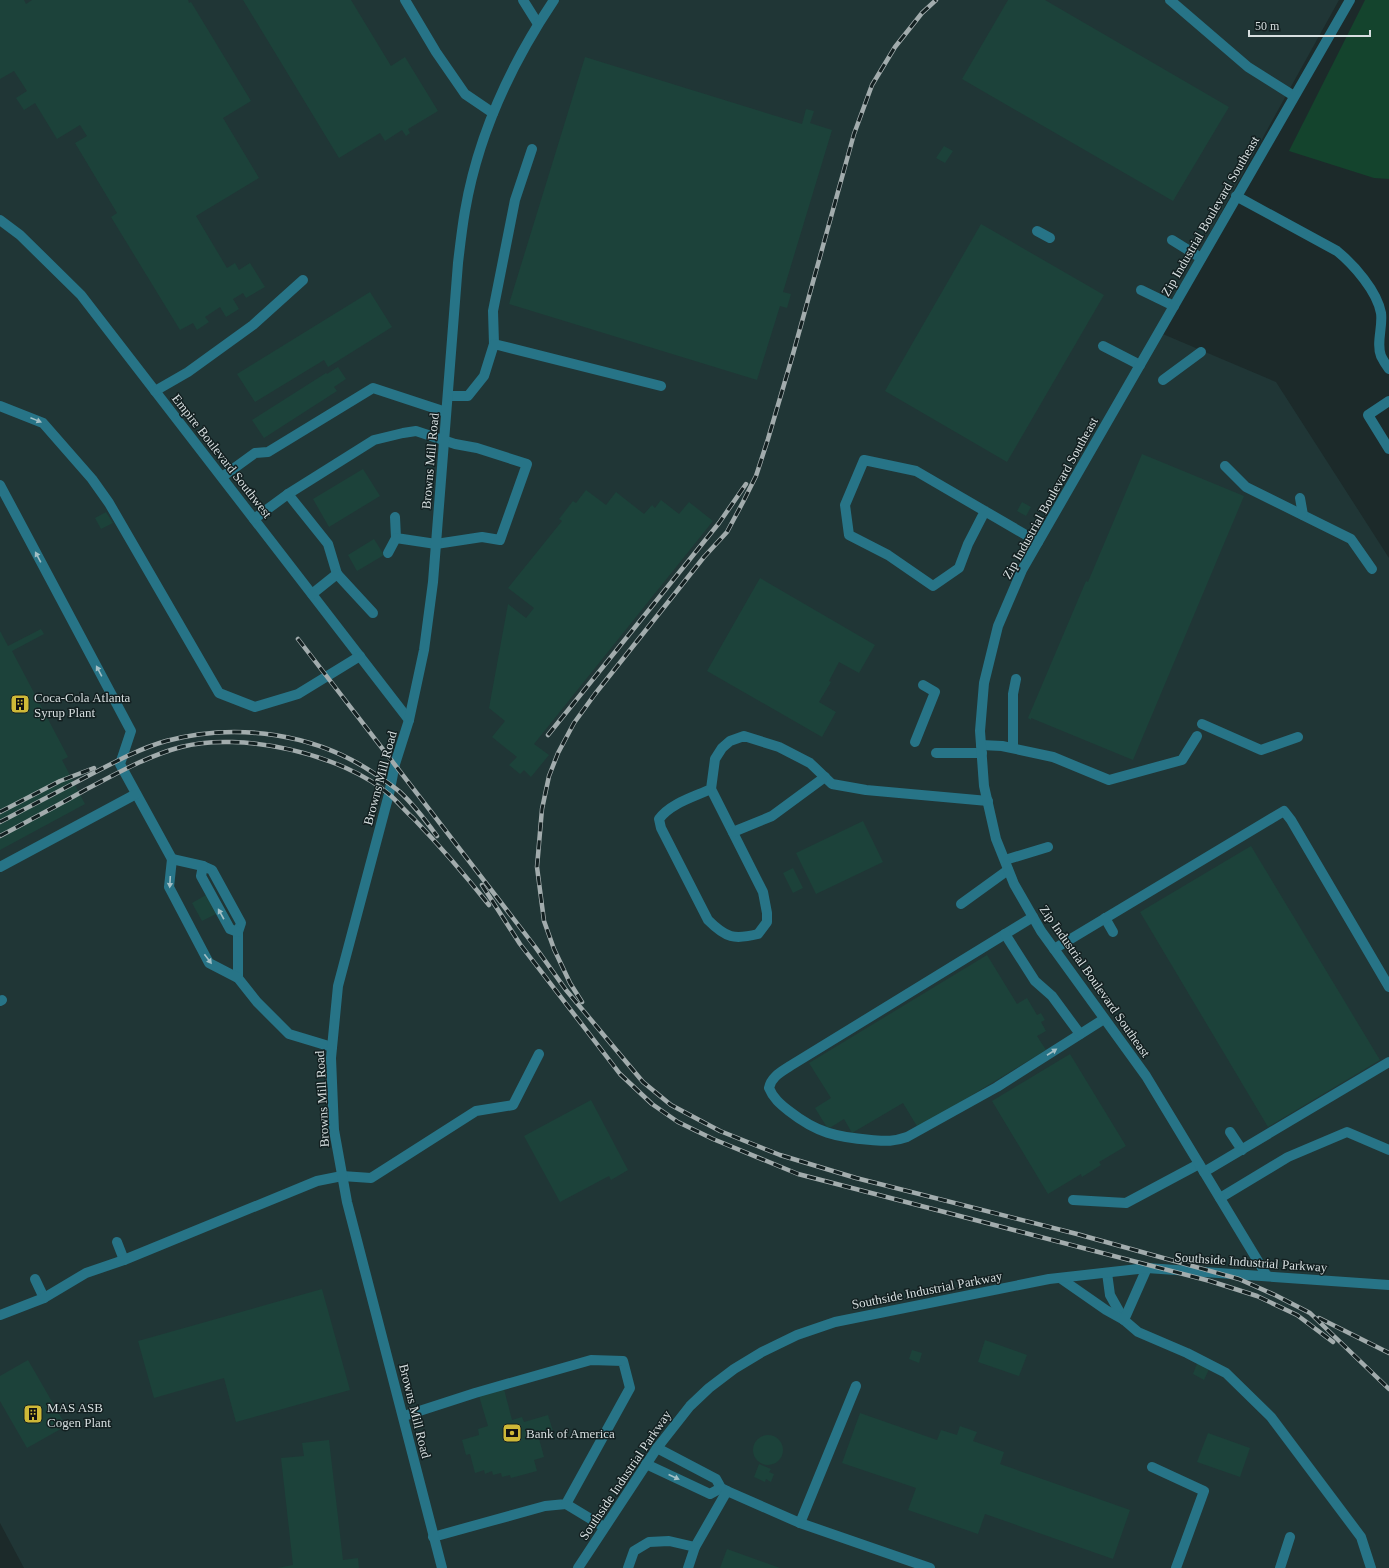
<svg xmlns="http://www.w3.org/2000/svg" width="1389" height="1568" font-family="'Times New Roman',serif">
  <rect width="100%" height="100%" fill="#1c2a2a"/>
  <!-- built -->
  <polygon fill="#203636" points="0,0 1339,0 1211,231 1158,332 1276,382 1389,558 1389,1568 24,1568 0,1523"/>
  <!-- green -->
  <polygon fill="#14442d" points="1365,0 1389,0 1389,179 1374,178 1289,151"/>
  <!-- building -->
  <g fill="#1c423a">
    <polygon points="0,0 24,0 26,4 32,0 188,0 189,3 191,2 251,101 223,118 259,178 196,216 227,268 235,263 239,270 250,263 265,287 246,298 243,293 233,299 239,309 226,317 220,307 205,317 209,322 197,330 193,323 180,330 111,217 117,213 75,143 87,136 80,125 57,139 35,103 24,110 16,98 27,91 14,71 0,79"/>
    <polygon points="243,0 351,0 391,66 405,57 438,111 408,129 410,133 406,136 402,130 385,141 380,133 339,158"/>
    <polygon points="1008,0 1045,0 1229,107 1173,201 962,79"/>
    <polygon points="585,57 802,124 806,109 814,111 810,123 832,130 783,292 791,294 787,308 780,306 757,380 509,304"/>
    <polygon points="944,146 953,151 945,163 936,158"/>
    <polygon points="981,224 1104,295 1007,462 885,391"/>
    <polygon points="370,292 392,327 328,367 324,360 255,402 237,374"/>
    <polygon points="338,367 346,379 334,387 337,391 264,438 252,420 326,373 327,374"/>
    <polygon points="1142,454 1244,496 1133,760 1031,718 1031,720 1028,718 1086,581 1088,582"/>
    <polygon points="363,469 380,496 329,527 313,499"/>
    <polygon points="586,490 606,505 616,492 644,514 652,505 655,508 661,500 679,514 689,502 713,521 534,744 549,755 531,777 524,770 520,774 509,765 517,757 492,737 505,721 489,708 508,604 526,618 534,608 508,588 562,521 559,519 573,501 576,503"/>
    <polygon points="1022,502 1031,507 1026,516 1017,511"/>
    <polygon points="106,512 113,523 101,529 95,518"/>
    <polygon points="374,539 384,555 357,571 348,555"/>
    <polygon points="760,578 875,645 859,673 839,662 829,681 831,682 819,702 836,712 822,737 707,671"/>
    <polygon points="41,629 44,634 12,651 68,757 62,760 85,804 0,850 0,631 8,646"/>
    <polygon points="863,821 883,862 816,894 796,853"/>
    <polygon points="1251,846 1380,1060 1268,1127 1140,912"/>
    <polygon points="793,868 803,888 793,893 783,873"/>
    <polygon points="206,895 216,914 202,921 192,903"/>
    <polygon points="987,955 1017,1004 1027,998 1037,1015 1041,1013 1045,1020 1041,1022 1046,1031 1037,1036 1046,1050 918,1128 903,1103 852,1133 844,1119 828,1129 815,1108 831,1098 809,1063"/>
    <polygon points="1070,1054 1126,1146 1099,1162 1101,1165 1082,1177 1081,1174 1048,1194 992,1101"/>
    <polygon points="591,1100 628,1170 611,1180 609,1176 560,1202 524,1136"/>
    <polygon points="322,1289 350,1390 236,1422 224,1378 154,1398 138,1341"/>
    <polygon points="985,1340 1027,1355 1019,1376 978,1362"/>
    <polygon points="912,1350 922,1353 919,1363 909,1359"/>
    <polygon points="28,1360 66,1426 27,1448 0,1401 0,1376"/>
    <polygon points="1198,1361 1210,1367 1204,1380 1193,1374"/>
    <polygon points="504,1389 512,1420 522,1417 524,1422 548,1415 553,1431 538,1435 544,1457 534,1460 537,1471 511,1478 510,1475 502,1477 501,1473 493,1475 492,1471 485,1474 484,1470 475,1473 470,1454 466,1455 462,1440 479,1435 478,1429 488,1426 479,1396"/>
    <polygon points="860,1413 937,1440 941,1430 957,1435 960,1426 977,1432 973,1441 1004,1452 1000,1464 1130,1510 1113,1559 985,1514 978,1534 908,1510 916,1488 842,1463"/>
    <polygon points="1208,1433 1250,1448 1240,1477 1197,1462"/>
    <circle cx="768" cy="1450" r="15"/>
    <polygon points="329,1440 343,1560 358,1558 359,1568 277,1568 293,1565 281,1458 304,1456 302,1443"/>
    <polygon points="759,1464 771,1469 769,1472 774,1474 771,1482 766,1479 765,1482 754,1477"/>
    <polygon points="727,1549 780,1568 720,1568"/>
  </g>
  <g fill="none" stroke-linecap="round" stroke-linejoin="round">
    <!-- minor -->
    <g stroke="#277487" stroke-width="10">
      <polyline points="405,0 436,52 465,94 493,113"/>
      <polyline points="523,0 538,24"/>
      <polyline points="1170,0 1248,67 1294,96"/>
      <path d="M1236 196 1337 251C1354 265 1377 291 1381 313 1383 327 1376 343 1381 356 1383 360 1386 365 1389 369"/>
      <polyline points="0,220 20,235 81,295 409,720"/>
      <polyline points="1037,231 1050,238"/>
      <polyline points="1172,240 1201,258"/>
      <polyline points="1141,290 1174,306"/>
      <polyline points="494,344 493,311 515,200 532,149"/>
      <polyline points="1103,346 1140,365"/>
      <polyline points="1163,380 1201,352"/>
      <polyline points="155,391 188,372 253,325 303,280"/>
      <polyline points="448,396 468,396 484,376 494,344 661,386"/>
      <polyline points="1389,401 1368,415 1389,449"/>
      <polyline points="0,406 43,423 92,479 109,503 219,693 255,707 298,694 360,656"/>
      <polyline points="1225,466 1246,487 1351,539 1372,569"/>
      <polyline points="222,477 255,453 268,452 373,388 446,412"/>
      <polyline points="0,485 131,731 120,764 172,859"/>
      <polyline points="288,494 328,544 337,574"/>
      <polyline points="1300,498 1303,515"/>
      <polyline points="985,511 968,544 959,568 933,586 888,555 849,535 845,505 864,460 916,471 1038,542"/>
      <polyline points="254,519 288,494 374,440 403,433 416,431 455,444 477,448 527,464 500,540 482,537 436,544 396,538 395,517"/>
      <polyline points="388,553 396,538"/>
      <polyline points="312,594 337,574 373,613"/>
      <polyline points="1202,724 1261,750 1298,737"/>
      <polyline points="915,742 935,692 923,685"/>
      <polyline points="981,745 1002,746 1053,757 1109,780 1182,760 1197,736"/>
      <polyline points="1013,748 1013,694 1016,679"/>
      <polyline points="936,753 982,753"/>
      <path d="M711 789 763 892 767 913V922L758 934C734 940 726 938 708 920L661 828 659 819C671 803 694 797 711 789L715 759 722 748 730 741 744 736 779 747 810 763 832 784 866 790 988 801"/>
      <polyline points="733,832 772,816 825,777"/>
      <polyline points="1005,860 1048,847"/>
      <polyline points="203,866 212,870 241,923 238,932 238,978"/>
      <polyline points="0,867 136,794"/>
      <polyline points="961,904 1008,870"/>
      <path d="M1033 917 790 1066C781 1072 771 1077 769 1088 773 1098 780 1104 789 1111 817 1133 836 1137 871 1140 885 1141 893 1142 907 1137L997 1087 1104 1019"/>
      <polyline points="1105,918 1113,932"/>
      <polyline points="238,932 230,929 201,876 203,866 172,859 169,887 209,963 238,978 257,1002 289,1034 332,1047"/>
      <polyline points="1005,934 1035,981 1052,996 1080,1034"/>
      <polyline points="1054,949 1284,811 1291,820 1389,987"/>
      <polyline points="0,1001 2,1000"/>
      <polyline points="1230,1132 1242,1150"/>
      <polyline points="1204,1172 1389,1062"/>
      <polyline points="1220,1198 1288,1157 1347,1132 1389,1150"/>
      <polyline points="1073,1200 1126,1203 1199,1164"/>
      <polyline points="117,1242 124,1260"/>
      <polyline points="1107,1273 1110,1295 1124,1320"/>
      <polyline points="1267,1276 1146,1076 1041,931 1014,884 996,839 984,786 980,731 984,683 998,626 1022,570 1350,0"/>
      <polyline points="1060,1278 1106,1310 1124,1320 1138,1332 1187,1353 1226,1373 1271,1417 1361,1537 1371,1568"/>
      <polyline points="35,1279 44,1298"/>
      <polyline points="0,1315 44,1298 86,1273 124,1260 317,1181 342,1176 371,1178 476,1111 513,1105 539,1054"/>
      <polyline points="1124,1320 1147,1268"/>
      <polyline points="404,1416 475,1393 591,1360 623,1361 630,1388 566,1504 545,1506 433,1537"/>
      <polyline points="657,1448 716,1479 721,1488 727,1491"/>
      <polyline points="646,1464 710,1494 721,1488"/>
      <polyline points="1152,1467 1204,1491 1176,1568"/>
      <polyline points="566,1504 604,1527"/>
      <polyline points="800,1523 856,1386"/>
      <path d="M442 1568 347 1202 334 1130 331 1058 338 986 389 794 395 764 409 720 424 650 433 582 458 263C460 246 462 228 465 211 478 135 511 64 554 0"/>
      <polyline points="578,1568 657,1448 690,1406 709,1388 734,1369 762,1352 797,1335 835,1322 1049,1279 1147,1268 1389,1285"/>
      <polyline points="628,1568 634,1551 649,1542 669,1541 695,1547"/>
      <polyline points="688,1568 695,1547 727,1491 800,1523 930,1568"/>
      <polyline points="1280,1568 1290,1537"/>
    </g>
    <!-- rail casing -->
    <g stroke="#a2acad" stroke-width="4.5">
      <g id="rail">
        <polyline points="298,639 536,948 566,990 643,1082 671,1105 720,1131 780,1155 856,1178 1077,1234 1239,1279 1275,1295 1310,1313 1389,1389"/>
        <polyline points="548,735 719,523 746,484"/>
        <polyline points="0,812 60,781 94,768"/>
        <path d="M0 822C29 807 57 792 86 777 111 764 138 749 166 741 237 722 317 733 378 776 385 781 393 786 400 792 414 805 426 821 437 836"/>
        <path d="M0 836C28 821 57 806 85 790 116 774 147 756 181 747 241 731 343 754 390 795 398 802 405 811 413 818 440 846 465 875 489 905"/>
        <polyline points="482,885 520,944 620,1074 652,1104 678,1122 713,1139 798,1174 1210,1281 1257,1296 1297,1315 1333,1342"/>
        <polyline points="582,1002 570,983 554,949 544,921 537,867 542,809 549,776 558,753 574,723 595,694 704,557 727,532 743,502 756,476 768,439 793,354 854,134 872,85 895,47 922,13 936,0"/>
        <polyline points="1319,1318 1389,1353"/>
      </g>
    </g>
    <!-- rail -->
    <use href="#rail" stroke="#132021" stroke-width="3" stroke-dasharray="9" stroke-linecap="butt"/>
  </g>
  <!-- one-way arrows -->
  <defs><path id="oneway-solid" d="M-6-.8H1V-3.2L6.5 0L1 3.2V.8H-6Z"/></defs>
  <g fill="#a2bfc5">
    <use href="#oneway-solid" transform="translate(36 420) rotate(22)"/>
    <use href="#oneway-solid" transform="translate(38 557) rotate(-118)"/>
    <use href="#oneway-solid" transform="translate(99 671) rotate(-118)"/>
    <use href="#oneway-solid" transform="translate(170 882) rotate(93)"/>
    <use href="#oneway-solid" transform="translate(221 914) rotate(-119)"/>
    <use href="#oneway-solid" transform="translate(208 959) rotate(53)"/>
    <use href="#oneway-solid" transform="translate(1052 1052) rotate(-33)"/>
    <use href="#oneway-solid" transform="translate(674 1477) rotate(25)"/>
  </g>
  <!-- icons -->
  <defs>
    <g id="building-square" transform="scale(1)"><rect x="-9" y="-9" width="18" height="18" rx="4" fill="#ceb837" stroke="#132021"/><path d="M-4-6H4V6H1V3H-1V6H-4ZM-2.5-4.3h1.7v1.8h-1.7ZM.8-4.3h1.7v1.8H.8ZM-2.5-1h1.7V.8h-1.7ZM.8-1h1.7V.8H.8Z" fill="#111"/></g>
    <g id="bank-square" transform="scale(1)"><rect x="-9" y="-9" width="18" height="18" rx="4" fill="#ceb837" stroke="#132021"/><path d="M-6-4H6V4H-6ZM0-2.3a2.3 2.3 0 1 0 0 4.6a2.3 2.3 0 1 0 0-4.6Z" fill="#111"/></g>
  </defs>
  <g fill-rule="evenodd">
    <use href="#building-square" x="20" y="704"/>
    <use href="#building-square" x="33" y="1414"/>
    <use href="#bank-square" x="512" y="1433"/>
  </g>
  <g text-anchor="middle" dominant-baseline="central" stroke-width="3" stroke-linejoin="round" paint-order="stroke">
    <!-- street labels -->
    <g font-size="13" fill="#d7dfe0" stroke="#132021">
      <text transform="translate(1210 216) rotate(-60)">Zip Industrial Boulevard Southeast</text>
      <text transform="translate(222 456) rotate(52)">Empire Boulevard Southwest</text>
      <text transform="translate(430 461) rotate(-85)">Browns Mill Road</text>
      <text transform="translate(1050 498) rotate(-61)">Zip Industrial Boulevard Southeast</text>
      <text transform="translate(380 778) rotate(-75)">Browns Mill Road</text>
      <text transform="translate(1095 981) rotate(55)">Zip Industrial Boulevard Southeast</text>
      <text transform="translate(322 1099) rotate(-93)">Browns Mill Road</text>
      <text transform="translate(1251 1262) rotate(4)">Southside Industrial Parkway</text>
      <text transform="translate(927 1290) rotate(-11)">Southside Industrial Parkway</text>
      <text transform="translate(415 1411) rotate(76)">Browns Mill Road</text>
      <text transform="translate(625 1475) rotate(-56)">Southside Industrial Parkway</text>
    </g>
    <!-- poi labels -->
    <g font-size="13" fill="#d7dfe0" stroke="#132021" text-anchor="start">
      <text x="34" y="697">Coca-Cola Atlanta<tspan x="34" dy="15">Syrup Plant</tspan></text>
      <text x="47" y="1407">MAS ASB<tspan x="47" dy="15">Cogen Plant</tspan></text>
      <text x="526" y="1433">Bank of America</text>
    </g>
  </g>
  <!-- scale -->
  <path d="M1249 30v6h121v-6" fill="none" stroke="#d7dfe0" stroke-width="2"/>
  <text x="1255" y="30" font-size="12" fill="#d7dfe0" stroke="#132021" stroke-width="3" paint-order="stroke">50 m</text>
</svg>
